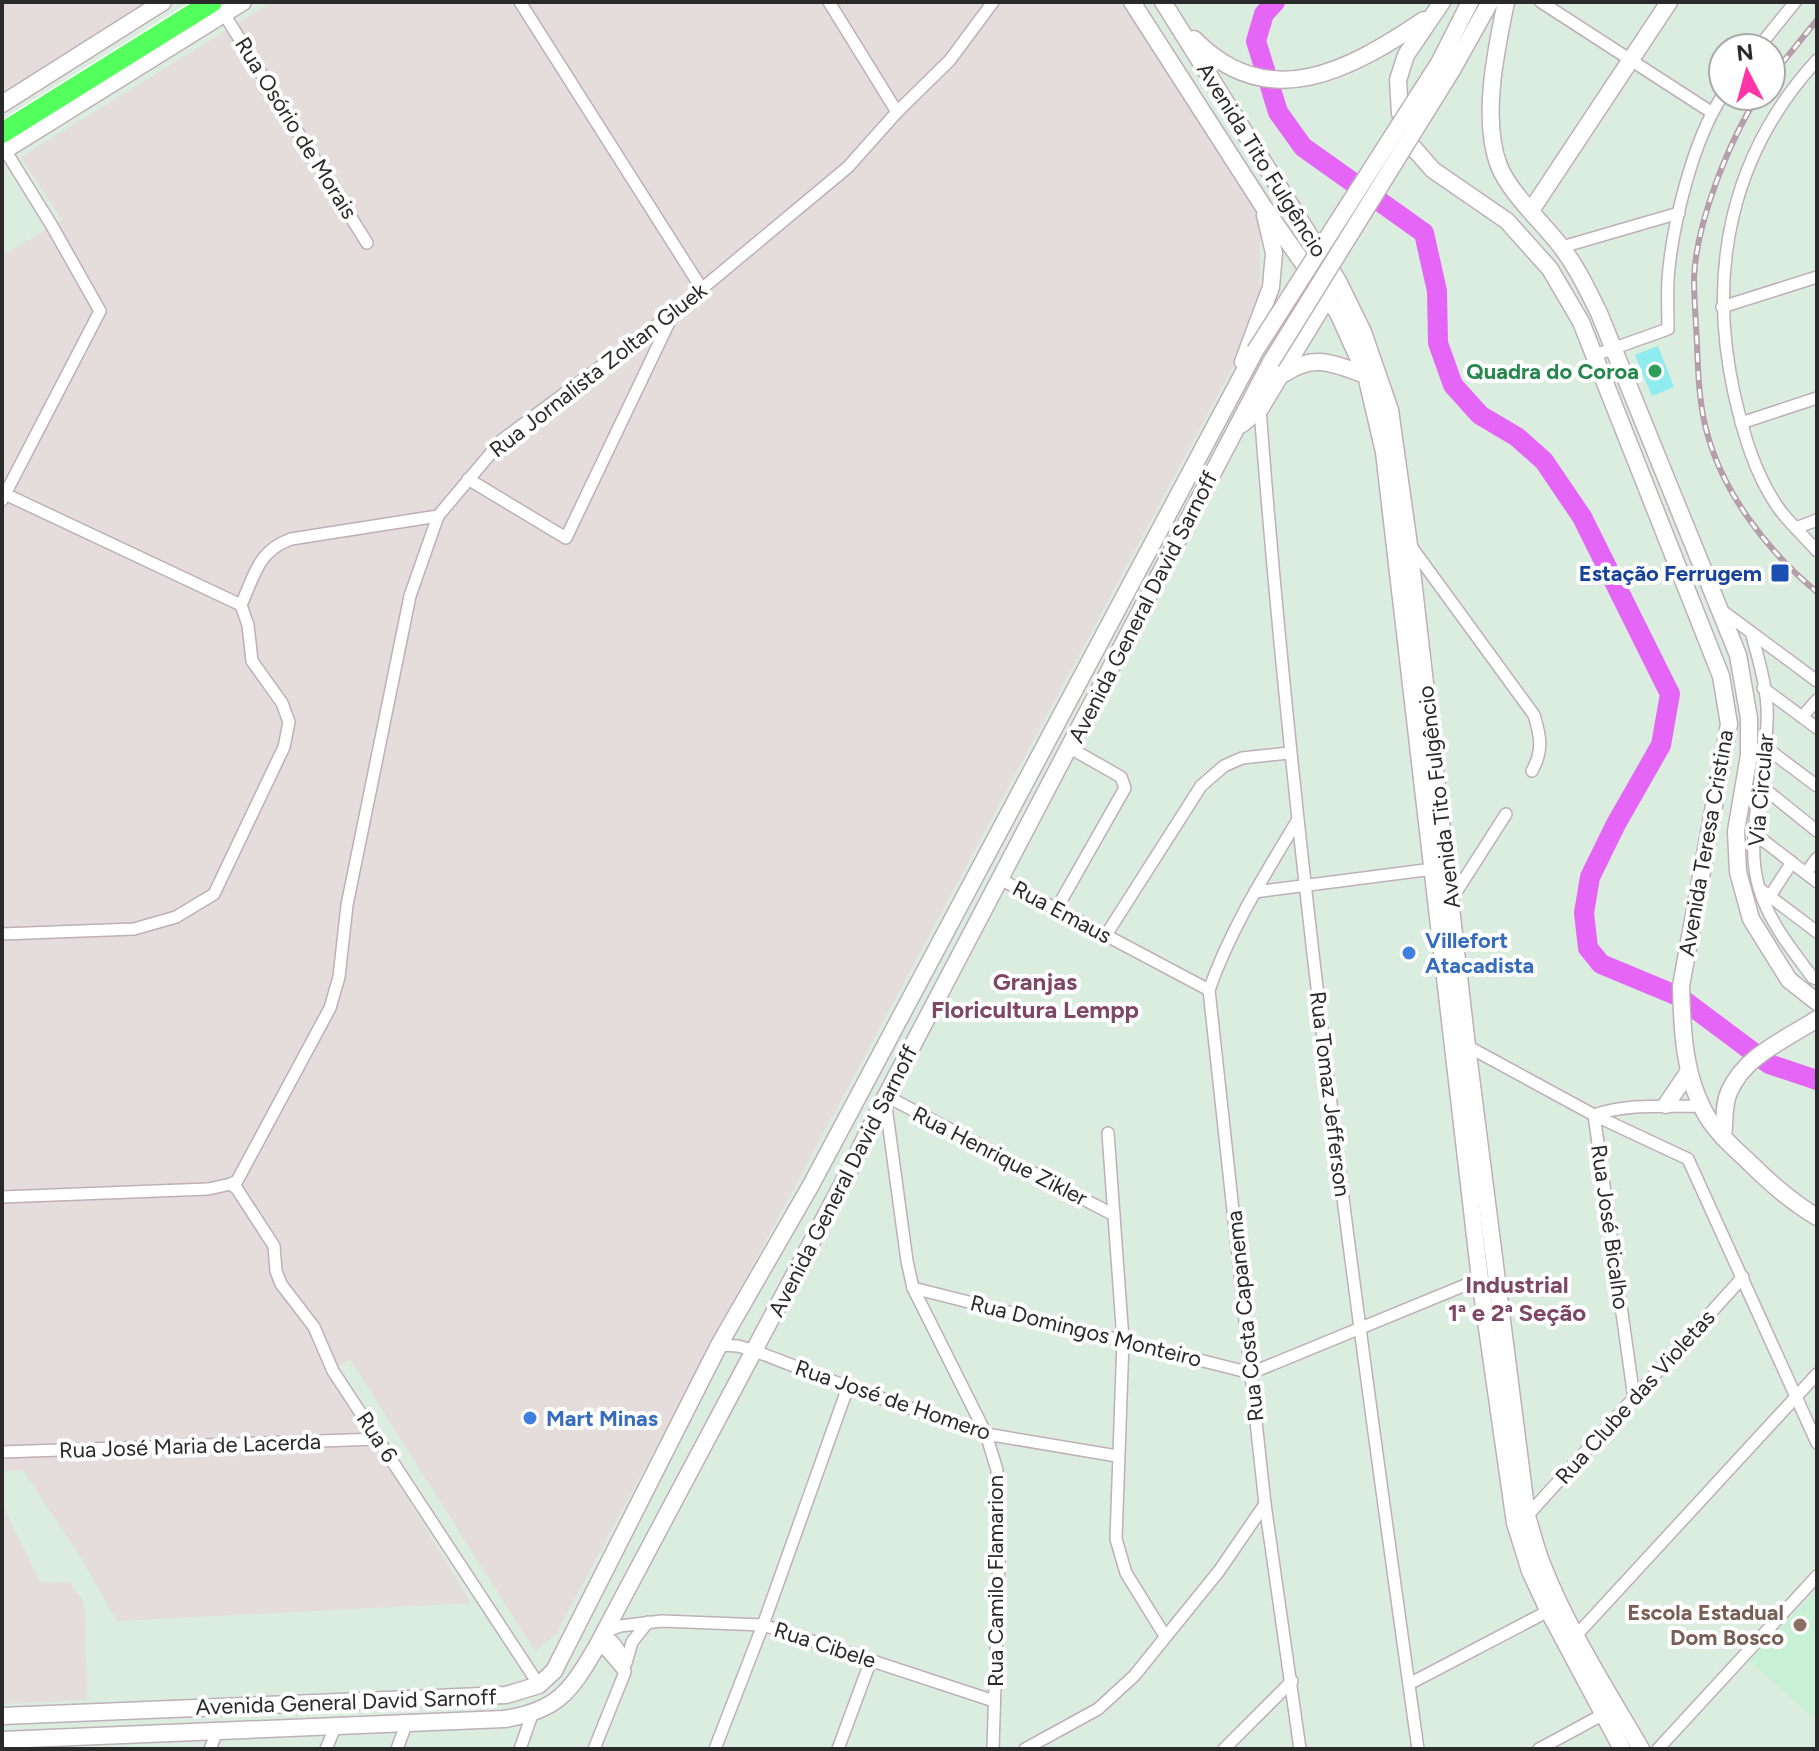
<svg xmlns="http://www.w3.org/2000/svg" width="1819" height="1751" font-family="Figtree,sans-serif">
  <rect width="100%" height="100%" fill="#daedde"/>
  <!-- industrial -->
  <g fill="#e5dcdc">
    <polygon points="2,2 150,2 2,95"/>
    <polygon points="272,2 1121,2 1260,218 1260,316 556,1634 535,1651 350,1359 331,1372 471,1603 117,1621 81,1558 23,1470 2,1471 2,256 62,220 21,157"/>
    <polygon points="2,1496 6,1513 40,1582 70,1583 84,1603 87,1700 2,1704"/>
  </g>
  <!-- education -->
  <polygon fill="#c8f0d4" points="1817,1589 1817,1720 1749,1661"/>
  <!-- pitch -->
  <polygon fill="#8eebef" points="1658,346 1674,387 1652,396 1635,355"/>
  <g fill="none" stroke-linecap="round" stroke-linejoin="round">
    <!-- river -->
    <polyline stroke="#e566f6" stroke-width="20" points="1275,2 1264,14 1256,41 1278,112 1303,147 1424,233 1437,291 1438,343 1453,385 1480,415 1517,437 1544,461 1582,517 1670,694 1661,745 1616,824 1590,877 1584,913 1588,948 1601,964 1678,996 1769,1064 1817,1080"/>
    <!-- street casing -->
    <g stroke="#bfafb8" stroke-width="14">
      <g id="street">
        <polyline points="520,2 702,289"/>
        <polyline points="829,2 897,112"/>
        <polyline points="1541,2 1711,112"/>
        <polyline points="224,14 367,243"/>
        <polyline points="1758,48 1795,2"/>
        <path d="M1817 60C1731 154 1707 270 1734 393 1743 432 1754 472 1777 506 1788 522 1804 536 1817 551"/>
        <polyline points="1562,247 1679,213"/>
        <polyline points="1722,307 1817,277"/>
        <path d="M1595 355 1668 329C1668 313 1667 296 1668 279 1672 226 1693 139 1723 95"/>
        <path d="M1260 409C1294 858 1355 1303 1418 1749"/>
        <polyline points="1741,423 1817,398"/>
        <polyline points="468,479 566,538 674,312"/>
        <polyline points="2,490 5,494 241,605"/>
        <polyline points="2,500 100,311 52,226 5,150"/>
        <polyline points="1796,528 1817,520"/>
        <path d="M1410 545 1534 715C1541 737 1543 751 1532 771"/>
        <path d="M241 605C255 574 258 551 291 539L438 516"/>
        <polyline points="1721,610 1817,681"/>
        <path d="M1751 632C1759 661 1769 693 1767 723 1765 775 1744 839 1759 888 1769 922 1792 950 1813 978L1817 979"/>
        <polyline points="1763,688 1817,728"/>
        <polyline points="1802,717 1817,700"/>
        <polyline points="1765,747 1817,786"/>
        <polyline points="1761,786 1817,831"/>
        <path d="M1297 821C1264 876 1230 930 1209 990L1265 1504 1300 1749"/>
        <polyline points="1755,834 1817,882"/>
        <polyline points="1806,873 1817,858"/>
        <polyline points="1000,879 1209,990"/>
        <polyline points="1760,889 1817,932"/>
        <polyline points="1255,892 1433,869"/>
        <polyline points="1770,896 1792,862"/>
        <polyline points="1451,900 1506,814"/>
        <polyline points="1057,908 1125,788 1121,777 1070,748"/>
        <polyline points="2,934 134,929 176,917 214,894 284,747 289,722 282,703 252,661 248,625 241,605"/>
        <polyline points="1106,935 1201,786 1224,766 1242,758 1289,753"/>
        <polyline points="1462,1047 1467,1046 1594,1115 1688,1159 1817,1443"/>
        <polyline points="886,1096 1114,1215"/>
        <polyline points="885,1099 907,1261 913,1288 986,1434 997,1470 999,1558 993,1749"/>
        <polyline points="1594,1115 1634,1398"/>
        <path d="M1594 1115C1630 1103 1665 1107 1702 1106"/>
        <polyline points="1108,1133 1123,1340 1116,1539 1126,1573 1165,1636"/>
        <polyline points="231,1184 237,1181 330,1008 339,977 347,905 410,596 438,516 502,440 674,312 848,167 897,112 950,60 993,2"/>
        <polyline points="231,1184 237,1189 274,1246 276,1271 281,1284 314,1327 333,1371 539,1685"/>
        <polyline points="2,1197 208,1189 231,1184"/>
        <polyline points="913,1288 1251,1373 1480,1279"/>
        <polyline points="719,1345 738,1346 755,1351 848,1387 986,1434 1117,1456"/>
        <polyline points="2,1452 378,1439"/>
        <polyline points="1527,1516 1743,1277"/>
        <polyline points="604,1632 620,1626 662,1621 763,1625 994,1701"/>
        <polyline points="1572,1640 1817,1374"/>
        <polyline points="599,1642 624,1671"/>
        <polyline points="626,1663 632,1642 648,1622"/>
        <polyline points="1409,1684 1554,1608"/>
        <polyline points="210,1749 217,1732"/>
        <polyline points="326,1749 336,1725"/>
        <polyline points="397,1749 407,1722"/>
        <polyline points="520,1749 532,1715"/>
        <path d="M594 1749 625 1672C623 1654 618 1643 603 1634"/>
        <polyline points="715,1749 763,1625 848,1387"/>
        <polyline points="838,1749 871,1660"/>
        <polyline points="1025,1749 1098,1709 1134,1676 1219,1571 1265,1504"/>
        <polyline points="1224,1749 1292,1681"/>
        <polyline points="1539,1749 1602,1715"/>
        <polyline points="1658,1749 1817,1576"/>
      </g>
    </g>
    <!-- secondary casing -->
    <g stroke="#bfafb8" stroke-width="19">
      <g id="secondary">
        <polyline points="1132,2 1263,206 1338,313 1366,375 1384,452 1480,1279 1515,1523 1530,1571 1548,1610 1622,1749"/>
        <path d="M1163 2 1338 281 1363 332 1390 410 1409 545 1467 1046 1527 1516C1532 1532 1536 1549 1542 1564 1567 1628 1606 1689 1641 1749"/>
        <path d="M1442 2 1406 55 1398 80 1400 113 1411 145 1433 170 1507 221 1550 269 1581 322 1721 676 1729 724 1681 986C1682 1030 1684 1079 1708 1118 1719 1135 1735 1149 1750 1163 1771 1184 1791 1202 1817 1217"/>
        <path d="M1506 2C1496 50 1481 119 1499 166 1510 193 1541 221 1559 244 1576 265 1587 289 1599 313L1738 655 1749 718V755L1736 831 1738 872 1751 919 1789 980 1817 1002"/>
        <path d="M1194 39C1269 116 1351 69 1424 20"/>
        <polyline points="1439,63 1470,2"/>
        <polyline points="1452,70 1490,2"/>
        <polyline points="2,104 163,2"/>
        <polyline points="2,152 243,2"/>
        <polyline points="1532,209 1669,2"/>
        <polyline points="1243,362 1271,287 1274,253 1265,215"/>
        <path d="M1285 373C1315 353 1334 364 1366 375"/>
        <polyline points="1242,424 1260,409 1331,292"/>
        <polyline points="1666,1105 1689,1071"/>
        <path d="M1723 1137C1725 1123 1723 1105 1729 1092 1745 1055 1785 1040 1817 1019"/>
        <polyline points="2,1716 506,1695 539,1685 554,1671 719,1345 811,1185 1255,351"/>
        <path d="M2 1740 504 1719C557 1711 570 1692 596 1648L842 1185 885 1098 1271 362"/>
      </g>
    </g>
    <!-- highway casing -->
    <g stroke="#fff" stroke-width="23">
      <polyline id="highway" points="2,133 212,2"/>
    </g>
    <!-- street -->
    <use href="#street" stroke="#fff" stroke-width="11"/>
    <!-- secondary -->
    <use href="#secondary" stroke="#fff" stroke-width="16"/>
    <!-- highway -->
    <use href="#highway" stroke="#53ff5c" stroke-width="20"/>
    <!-- rail casing -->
    <g stroke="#b59daa" stroke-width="6">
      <g id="rail">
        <polyline points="1771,77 1817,20"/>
        <path d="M1758 96C1729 141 1696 223 1694 278 1694 300 1696 322 1697 344 1698 372 1699 402 1706 429 1722 492 1767 551 1817 592"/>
      </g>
    </g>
    <!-- rail -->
    <use href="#rail" stroke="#fff" stroke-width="3" stroke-dasharray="9" stroke-linecap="butt"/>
    <!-- secondary-bridge casing -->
    <g stroke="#bfafb8" stroke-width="19" stroke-linecap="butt">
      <g id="secondary-bridge">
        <polyline points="1255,351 1439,63"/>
        <polyline points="1271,362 1452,70"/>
      </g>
    </g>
    <!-- secondary-bridge -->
    <use href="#secondary-bridge" stroke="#fff" stroke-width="16"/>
  </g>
  <!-- markers -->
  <circle fill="#2e9e5b" stroke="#fff" stroke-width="3" cx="1655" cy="371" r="8"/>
  <rect fill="#1a4fb4" stroke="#fff" stroke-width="3" x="1770" y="563" width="20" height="20" rx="4"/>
  <g fill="#3f7fe0" stroke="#fff" stroke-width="3">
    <circle cx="1409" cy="953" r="8"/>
    <circle cx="530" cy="1418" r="8"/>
  </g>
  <circle fill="#8d6e63" stroke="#fff" stroke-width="3" cx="1800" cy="1625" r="8"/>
  <g text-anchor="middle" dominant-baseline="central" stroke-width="8" stroke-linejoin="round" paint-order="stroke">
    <!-- street labels -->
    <g font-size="22" fill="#2a2a2a" stroke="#fff">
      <text transform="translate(296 128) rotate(58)">Rua Osório de Morais</text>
      <text transform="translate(1262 160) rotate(58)">Avenida Tito Fulgêncio</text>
      <text transform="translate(598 370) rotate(-38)">Rua Jornalista Zoltan Gluek</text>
      <text transform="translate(1143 607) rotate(-63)">Avenida General David Sarnoff</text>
      <text transform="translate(1761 790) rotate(-85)">Via Circular</text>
      <text transform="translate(1439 797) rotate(-97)">Avenida Tito Fulgêncio</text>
      <text transform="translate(1706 843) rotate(-80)">Avenida Teresa Cristina</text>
      <text transform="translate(1062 912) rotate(28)">Rua Emaus</text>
      <text transform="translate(1330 1094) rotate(83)">Rua Tomaz Jefferson</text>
      <text transform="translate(1000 1156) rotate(27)">Rua Henrique Zikler</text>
      <text transform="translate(843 1181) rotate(-63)">Avenida General David Sarnoff</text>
      <text transform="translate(1610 1227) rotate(82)">Rua José Bicalho</text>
      <text transform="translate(1245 1316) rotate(-96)">Rua Costa Capanema</text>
      <text transform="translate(1086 1331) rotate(14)">Rua Domingos Monteiro</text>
      <text transform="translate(1635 1397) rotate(-48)">Rua Clube das Violetas</text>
      <text transform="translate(893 1400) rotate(19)">Rua José de Homero</text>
      <text transform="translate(377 1437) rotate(57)">Rua 6</text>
      <text transform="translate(190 1446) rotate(-2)">Rua José Maria de Lacerda</text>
      <text transform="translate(995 1581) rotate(-90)">Rua Camilo Flamarion</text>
      <text transform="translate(825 1645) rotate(18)">Rua Cibele</text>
      <text transform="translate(346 1702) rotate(-2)">Avenida General David Sarnoff</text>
    </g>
    <!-- leisure labels -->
    <g font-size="22" font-weight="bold" fill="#27864d" stroke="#fff" text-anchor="end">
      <text x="1639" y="371">Quadra do Coroa</text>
    </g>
    <!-- transit labels -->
    <g font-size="22" font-weight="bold" fill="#164399" stroke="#fff" text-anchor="end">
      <text x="1762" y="573">Estação Ferrugem</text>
    </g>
    <!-- shop labels -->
    <g font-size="22" font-weight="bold" fill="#366cbe" stroke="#fff" text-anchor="start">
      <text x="1425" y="940">Villefort<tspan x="1425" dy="25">Atacadista</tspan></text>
      <text x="546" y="1418">Mart Minas</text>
    </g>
    <!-- education labels -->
    <g font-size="22" font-weight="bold" fill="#785e54" stroke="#fff" text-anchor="end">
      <text x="1784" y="1612">Escola Estadual<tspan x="1784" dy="25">Dom Bosco</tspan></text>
    </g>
    <!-- neighbourhood labels -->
    <g font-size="24" font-weight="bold" fill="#7d4765" stroke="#fff">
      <text x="1035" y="981">Granjas<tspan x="1035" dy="28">Floricultura Lempp</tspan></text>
      <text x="1517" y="1284">Industrial<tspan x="1517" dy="28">1ª e 2ª Seção</tspan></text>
    </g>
  </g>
  <!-- border -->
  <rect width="1819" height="1751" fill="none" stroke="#2a2a2a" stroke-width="8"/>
  <!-- north arrow -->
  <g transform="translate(1747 72) rotate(354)"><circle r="38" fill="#ffffff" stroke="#aaaaaa" stroke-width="2"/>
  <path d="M0-6L14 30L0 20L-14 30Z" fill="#ff35a8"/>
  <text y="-12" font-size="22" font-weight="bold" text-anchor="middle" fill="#2a2a2a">N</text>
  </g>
</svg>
